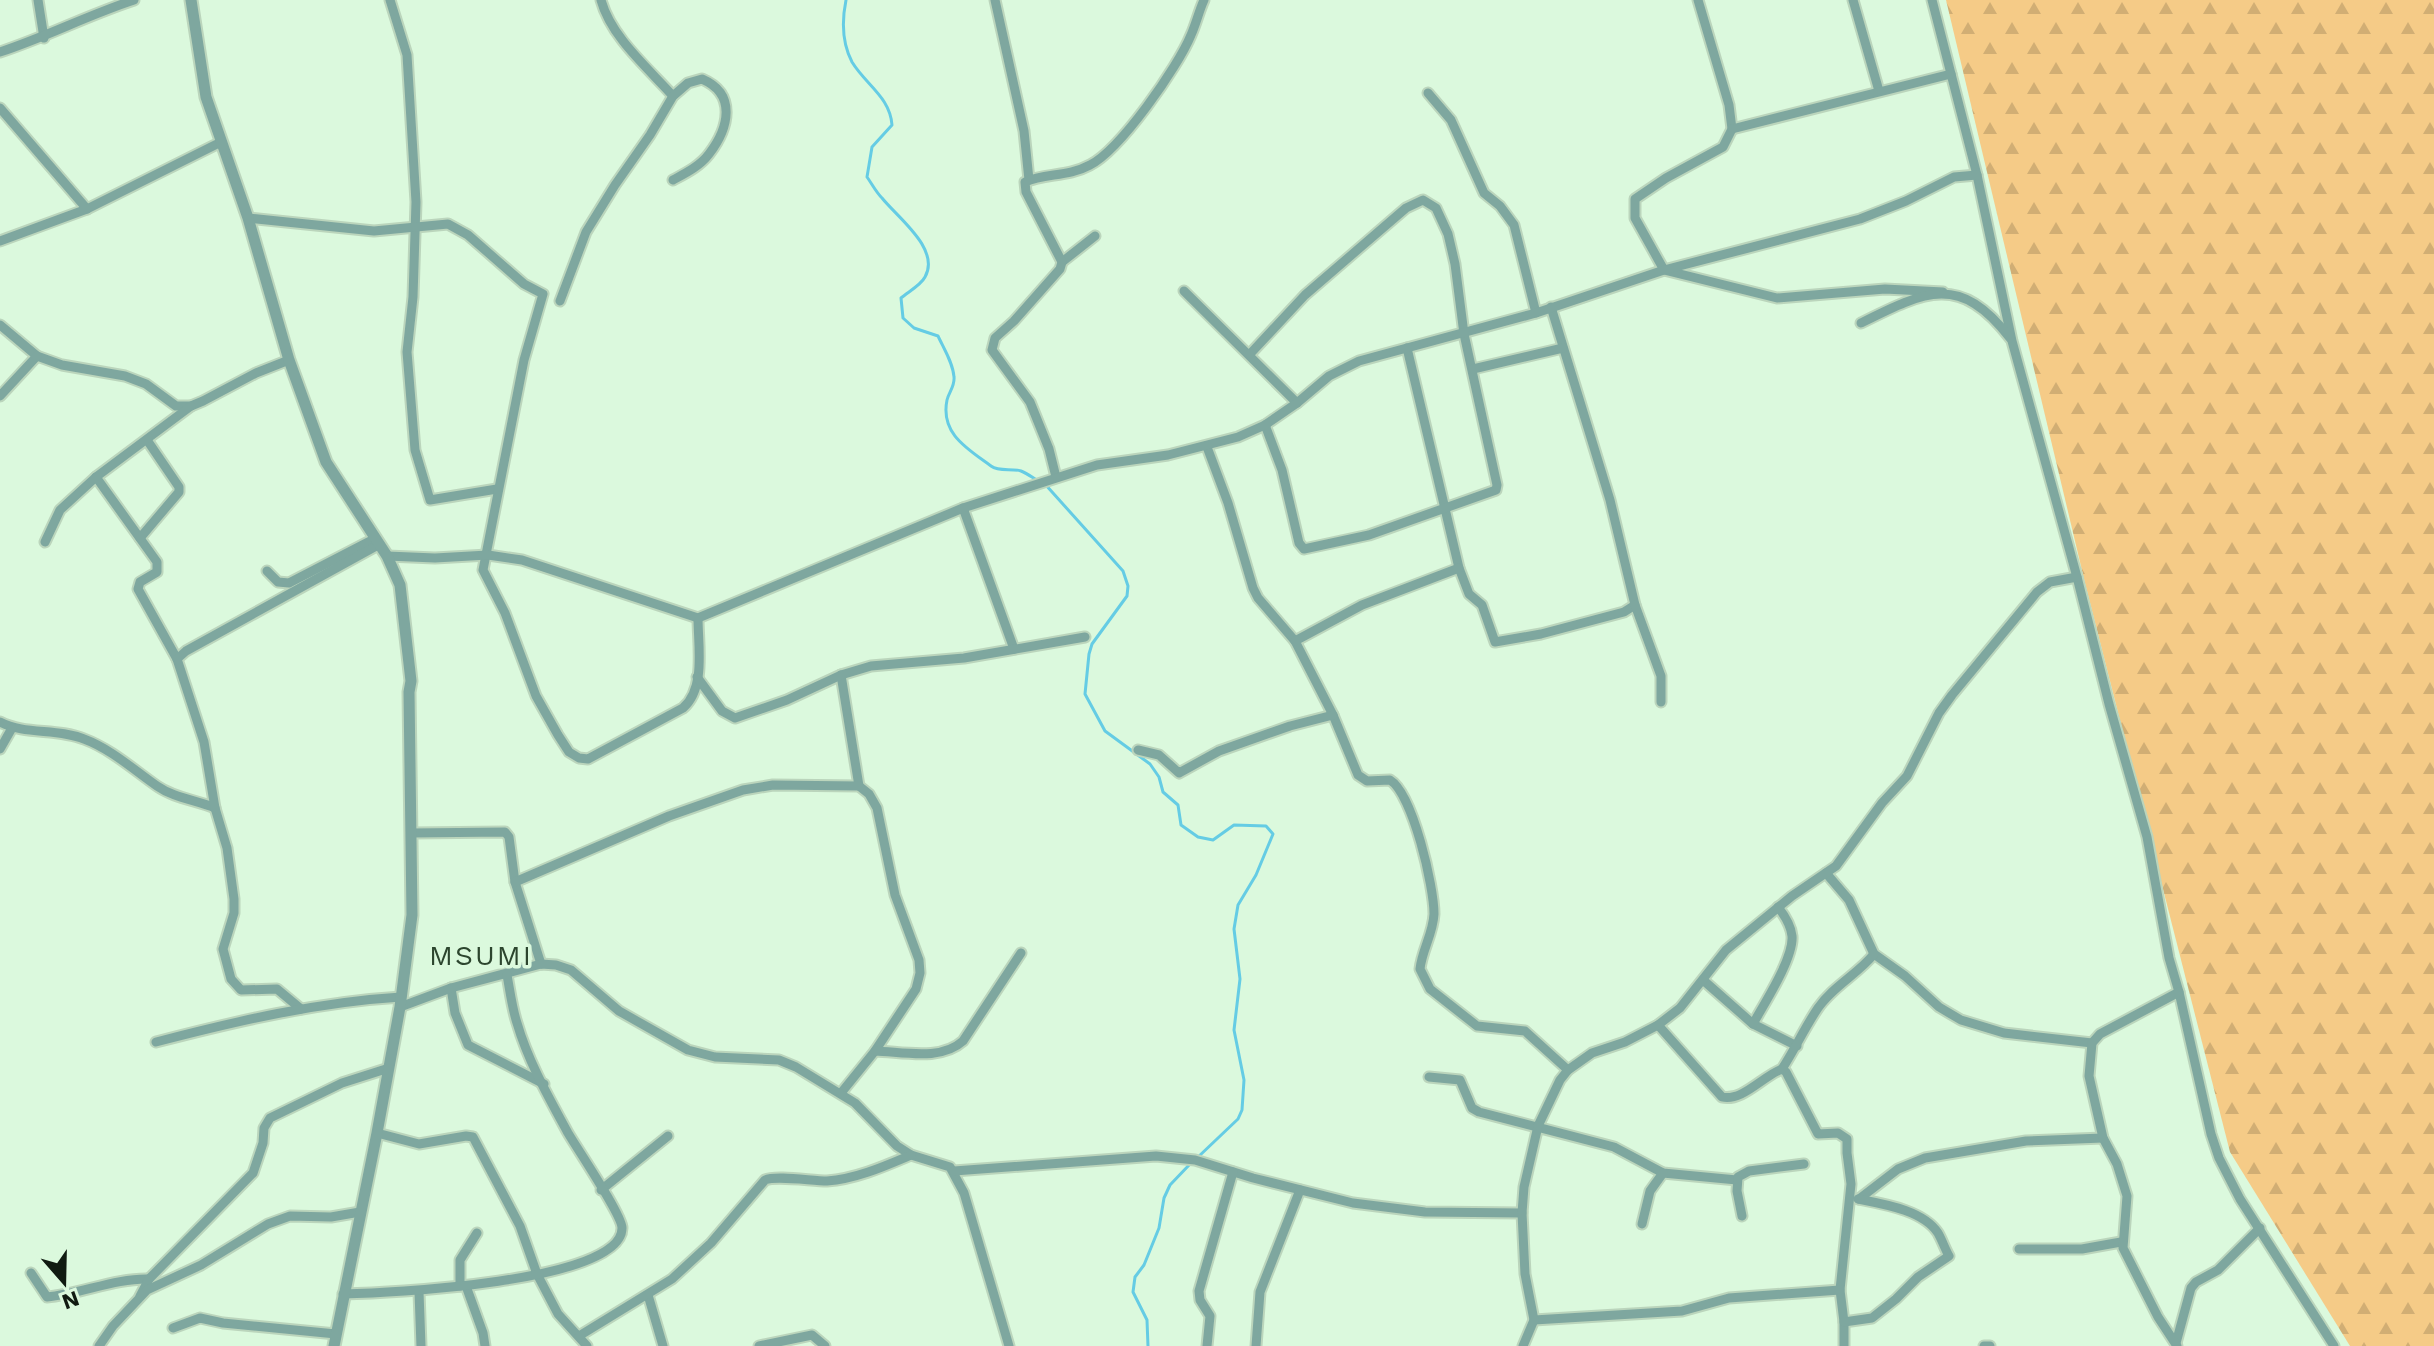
<svg xmlns="http://www.w3.org/2000/svg" width="2434" height="1346" font-family="'Work Sans',sans-serif">
  <defs>
    <pattern id="forest-firs" width="22" height="20" patternUnits="userSpaceOnUse" patternTransform="scale(2)"><rect width="22" height="20" fill="#f5cb87"/><path d="M5 1l3.5 6h-7zM16 11l3.5 6h-7z" fill="#d1ae74"/></pattern>
  </defs>
  <rect width="100%" height="100%" fill="#dbf9dd"/>
  <!-- forest -->
  <polygon fill="url(#forest-firs)" points="1946,0 2434,0 2434,1346 2350,1346 2230,1152 2085,583"/>
  <g fill="none" stroke-linecap="round" stroke-linejoin="round">
    <!-- stream -->
    <g stroke="#65cce4" stroke-width="3">
      <path d="M846 0C842 20 842 43 852 62 866 85 890 97 892 125L872 147 867 177C872 184 876 192 882 198 897 217 941 249 925 277 921 285 908 292 901 298L903 318 914 328 938 336C944 349 953 363 954 377 955 386 949 392 947 400 940 434 968 449 991 466 999 472 1011 468 1021 471 1026 473 1032 477 1037 480"/>
      <polyline points="1044,483 1123,571 1128,586 1127,596 1092,644 1089,654 1085,694 1105,731 1150,764 1159,777 1163,792 1178,805 1181,825 1198,837 1213,840 1234,825 1266,826 1273,834 1256,875 1238,905 1234,929 1240,979 1234,1030 1244,1080 1242,1110 1238,1119 1197,1158"/>
      <polyline points="1148,1346 1147,1320 1133,1292 1135,1277 1144,1265 1159,1228 1164,1198 1170,1185 1191,1163"/>
    </g>
    <!-- minor casing -->
    <g stroke="#bbd5bc" stroke-width="13">
      <g id="minor">
        <polyline points="38,0 44,38"/>
        <polyline points="390,0 407,55 416,202 413,297 407,352 415,450 430,500 497,489"/>
        <path d="M601 0C611 37 648 68 673 96"/>
        <polyline points="995,0 1024,131 1029,180"/>
        <polyline points="1698,0 1729,105 1732,129 1723,147 1666,178 1635,199 1635,218 1664,270 1777,298 1885,289 1943,292"/>
        <polyline points="1853,0 1879,91"/>
        <polyline points="1932,0 1977,175 2012,341 2077,577 2109,704 2147,837 2169,958 2179,992 2211,1134 2219,1158 2240,1199 2334,1346"/>
        <path d="M0 52C46 37 88 15 134 0"/>
        <polyline points="1428,93 1451,120 1484,193 1500,206 1514,225 1536,313"/>
        <polyline points="0,108 87,209"/>
        <polyline points="1732,129 1951,74"/>
        <path d="M248 218 374 231 448 224 468 235 524 284 543 294 524 360 483 570 505 613 536 696 558 735 569 752 579 758 588 759 683 708C706 688 698 646 698 618"/>
        <polyline points="0,241 87,209 221,142"/>
        <polyline points="1062,262 1095,236"/>
        <polyline points="1184,291 1297,403"/>
        <path d="M560 301 586 232 615 185 650 135 673 96 688 83 702 79C737 94 729 128 709 154 700 166 686 173 673 180"/>
        <path d="M1861 323C1925 291 1960 273 2010 338"/>
        <polyline points="0,325 37,356 62,365 125,376 146,384 176,406 191,406 203,401 256,373 289,360"/>
        <polyline points="1407,348 1459,568 1469,594 1482,605 1495,642 1541,634 1624,612 1635,605 1610,500 1551,307"/>
        <polyline points="1250,354 1305,295 1406,208 1423,200 1436,208 1448,234 1455,264 1464,334 1497,485 1496,490 1369,535 1304,549 1299,543 1282,470 1265,425"/>
        <polyline points="1473,369 1563,348"/>
        <polyline points="0,396 37,356"/>
        <path d="M1207 447 1228 503 1253 588 1258 598 1295 641 1333 715 1358 775 1367 781 1390 780C1413 794 1434 887 1434 914 1433 934 1422 950 1420 969L1430 989 1477 1026 1525 1031 1568 1070"/>
        <polyline points="96,477 157,562 157,572 140,582 138,589 177,659"/>
        <path d="M1056 477 1049 449 1030 402 992 350 995 338 1014 321 1060 269 1062 262 1026 192 1025 182C1045 173 1068 177 1090 165 1120 150 1178 67 1191 35 1196 24 1199 11 1204 0"/>
        <polyline points="963,508 1014,649"/>
        <polyline points="140,538 179,492 179,487 147,440"/>
        <polyline points="45,542 60,510 96,477 191,406"/>
        <polyline points="387,556 435,558 488,555 522,560 698,618 963,508 1097,465 1168,455 1238,437 1265,425 1297,403 1329,376 1359,361 1536,313 1664,270 1860,219 1906,201 1954,177 1977,175"/>
        <polyline points="267,571 278,582 289,583 374,539"/>
        <polyline points="1635,605 1661,676 1661,702"/>
        <polyline points="1295,641 1362,605 1459,568"/>
        <polyline points="841,675 859,786"/>
        <polyline points="697,677 722,711 735,718 787,700 841,675 871,666 964,658 1085,637"/>
        <path d="M0 722C25 735 57 728 84 739 111 749 134 770 157 786 174 798 196 800 215 808"/>
        <polyline points="0,749 12,728"/>
        <polyline points="1138,750 1159,755 1179,773 1219,751 1290,726 1333,715"/>
        <polyline points="411,833 505,832 509,837 515,882 541,964"/>
        <polyline points="1826,873 1849,900 1874,954 1905,976 1939,1007 1961,1020 2004,1033 2092,1043"/>
        <polyline points="515,882 669,816 743,790 773,785 859,786 869,794 877,808 895,895 919,960 920,973 916,989 875,1051 841,1093"/>
        <polyline points="1703,980 1753,1024 1797,1046"/>
        <polyline points="451,988 455,1013 468,1045 544,1084"/>
        <polyline points="400,1007 451,988 541,964 556,965 571,970 619,1011 688,1050 715,1057 779,1060 796,1067 855,1103 897,1146 911,1155 950,1167 964,1193 1009,1346"/>
        <polyline points="301,1009 277,989 241,990 231,979 223,949 234,913 234,899 227,848 215,808 204,742 177,659 186,651 378,545"/>
        <path d="M1753 1024C1764 1004 1794 958 1792 936 1791 925 1785 916 1778 907"/>
        <path d="M1658 1025 1722 1097C1742 1102 1763 1076 1782 1069L1786 1072 1818 1134 1838 1133 1847 1139V1153L1851 1184 1840 1290 1844 1322V1346"/>
        <path d="M156 1042C237 1021 318 1002 401 997"/>
        <path d="M875 1051C904 1052 941 1061 963 1041L1021 953"/>
        <path d="M1782 1069C1795 1049 1805 1027 1818 1008 1833 986 1858 974 1874 954"/>
        <polyline points="1429,1077 1460,1080 1472,1108 1479,1112 1614,1147 1663,1173 1737,1180"/>
        <polyline points="377,1133 419,1144 466,1136 473,1137 520,1226 537,1274 558,1314 587,1346"/>
        <polyline points="954,1171 1156,1156 1195,1160 1253,1178 1353,1203 1425,1212 1522,1213"/>
        <polyline points="601,1190 668,1136"/>
        <polyline points="1859,1199 1898,1169 1925,1158 2026,1141 2103,1138"/>
        <polyline points="1742,1216 1737,1191 1738,1177 1749,1171 1804,1164"/>
        <polyline points="1642,1224 1650,1191 1663,1173"/>
        <polyline points="2019,1249 2082,1249 2121,1242"/>
        <path d="M31 1273 47 1297C81 1294 115 1278 149 1279"/>
        <polyline points="460,1286 460,1260 477,1233"/>
        <polyline points="466,1286 483,1333 485,1346"/>
        <polyline points="419,1292 421,1346"/>
        <path d="M343 1294C385 1293 622 1283 622 1228 622 1215 578 1150 568 1133 549 1098 528 1061 517 1023 512 1008 510 991 507 975"/>
        <polyline points="648,1295 663,1346"/>
        <polyline points="140,1296 149,1279 253,1173 263,1143 264,1128 270,1118 342,1083 389,1068"/>
        <polyline points="1534,1320 1682,1311 1729,1298 1840,1290"/>
        <path d="M1844 1322 1872 1318 1896 1299 1918 1277 1949 1256C1945 1249 1942 1240 1938 1233 1923 1210 1883 1204 1858 1199"/>
        <polyline points="173,1328 200,1318 223,1323 336,1334"/>
        <path d="M579 1336 672 1279 711 1243 765 1180C776 1175 812 1181 827 1181 856 1179 885 1166 911 1155"/>
        <polyline points="2176,1343 2191,1288 2196,1282 2218,1270 2260,1228"/>
        <polyline points="99,1346 113,1326 147,1290 201,1265 268,1224 290,1216 331,1217 360,1212"/>
        <polyline points="759,1346 812,1335 825,1346"/>
        <polyline points="1207,1346 1210,1316 1200,1300 1199,1291 1233,1172"/>
        <polyline points="1256,1346 1260,1292 1300,1190"/>
        <polyline points="1523,1346 1534,1320 1525,1274 1522,1213 1524,1187 1538,1126 1560,1080 1568,1070 1592,1053 1625,1042 1658,1025 1680,1008 1726,950 1792,896 1836,866 1882,803 1907,776 1939,713 1952,695 2037,592 2050,582 2077,577"/>
        <polyline points="1984,1346 1990,1346"/>
        <polyline points="2177,1346 2158,1317 2123,1248 2127,1196 2117,1164 2103,1138 2089,1076 2092,1043 2100,1034 2179,992"/>
      </g>
    </g>
    <!-- tertiary casing -->
    <g stroke="#bbd5bc" stroke-width="15">
      <polyline id="tertiary" points="191,0 206,97 248,218 289,360 326,462 387,556 400,585 411,681 409,692 412,915 400,1007 377,1133 334,1346"/>
    </g>
    <!-- minor -->
    <use href="#minor" stroke="#7ea79f" stroke-width="9"/>
    <!-- tertiary -->
    <use href="#tertiary" stroke="#7ea79f" stroke-width="11"/>
  </g>
  <g text-anchor="middle" dominant-baseline="central" stroke-width="7" stroke-linejoin="round" paint-order="stroke">
    <!-- quarter labels -->
    <g font-size="28" letter-spacing="2" fill="#2c452e" stroke="#dbf9dd">
      <text x="481" y="955">MSUMI</text>
    </g>
  </g>
  <!-- north arrow -->
  <g transform="translate(64 1282) rotate(160)" stroke="#dbf9dd" stroke-width="6" paint-order="stroke">
  <path d="M0-6L14 30L0 20L-14 30Z" fill="#101b11"/>
  <text y="-12" font-size="22" font-weight="bold" text-anchor="middle" fill="#101b11">N</text>
  </g>
</svg>
